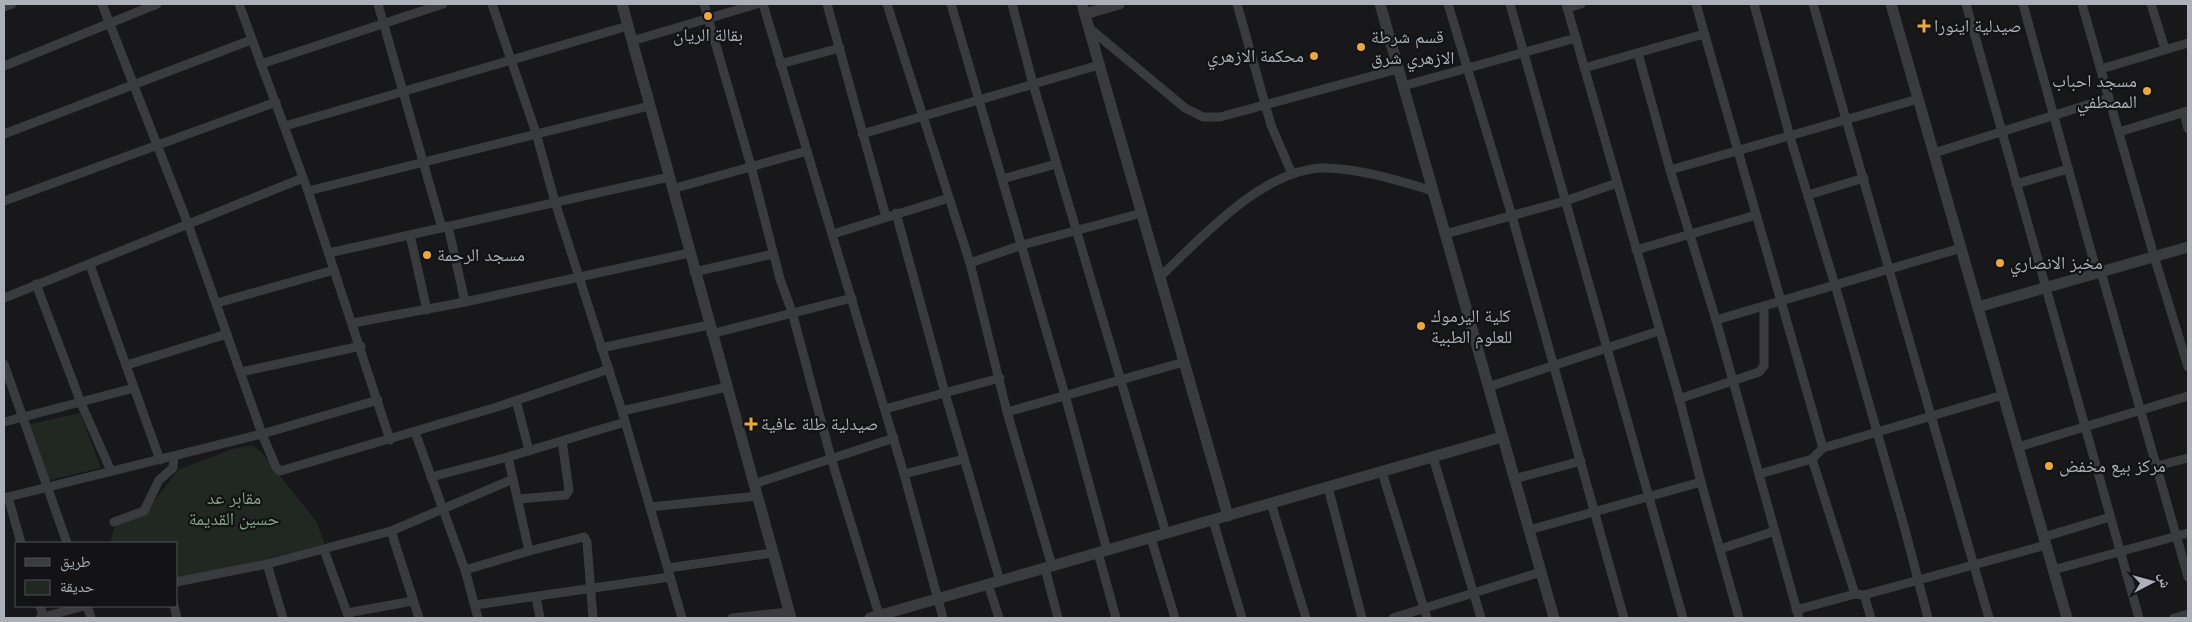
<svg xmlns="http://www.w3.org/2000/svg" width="2192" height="622" font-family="'DM Sans','Noto Naskh Arabic',sans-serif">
  <rect width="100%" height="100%" fill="#18181a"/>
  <!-- green -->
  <g fill="#202821">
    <polygon points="80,413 101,468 49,480 30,424"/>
    <polygon points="252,445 262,453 316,521 325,544 220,571 176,578 176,543 110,543 114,528 119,524 145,513 178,470 232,449"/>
  </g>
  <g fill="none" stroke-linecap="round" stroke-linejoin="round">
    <!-- minor -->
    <g stroke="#393b3f" stroke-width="9">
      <polyline points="102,4 188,224 262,434 276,467 280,471 497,407 609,369"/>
      <polyline points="239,4 308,191 390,440"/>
      <polyline points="378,4 442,228"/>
      <polyline points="492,4 536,133 555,202 622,411 682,618"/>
      <polyline points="704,4 751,166 780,279 792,312 831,458 880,618"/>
      <polyline points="763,4 807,151"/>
      <polyline points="827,4 886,217"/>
      <polyline points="887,4 970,263 1007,412 1052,566"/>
      <polyline points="951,4 1065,395 1107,550"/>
      <polyline points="1012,4 1033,84 1166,533"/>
      <polyline points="1237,4 1271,125 1292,174"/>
      <polyline points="1448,4 1512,216 1624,618"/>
      <polyline points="1510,4 1683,618"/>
      <polyline points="1566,4 1677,390 1701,482 1739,618"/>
      <polyline points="1696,4 1823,448 1812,459 1855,594 1864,595 1871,618"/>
      <polyline points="1754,4 1790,137 1835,285 1904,526 1928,618"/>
      <polyline points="1813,4 1989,618"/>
      <polyline points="1966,4 2139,618"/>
      <polyline points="2023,4 2097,273"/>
      <polyline points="2082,4 2154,256 2188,367"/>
      <polyline points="2151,4 2165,49"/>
      <polyline points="4,7 12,4"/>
      <polyline points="1567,8 1581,4"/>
      <polyline points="1088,27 1185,108 1203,117 1220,117 1398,69"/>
      <polyline points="632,41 757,4"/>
      <polyline points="1638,53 1670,170 1716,320 1799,618"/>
      <polyline points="261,64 443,4"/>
      <polyline points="780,64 840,48"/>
      <polyline points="4,66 157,4"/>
      <polyline points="1584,68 1704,34"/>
      <polyline points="2101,69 2188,43"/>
      <polyline points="1403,86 1576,38"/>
      <polyline points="2184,112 2188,129"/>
      <polyline points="285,126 628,26"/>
      <polyline points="2119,132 2188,111"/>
      <polyline points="4,134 251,40"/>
      <polyline points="862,134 1099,65"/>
      <polyline points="1934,153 2109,98"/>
      <polyline points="1670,170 1918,99"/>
      <polyline points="1002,179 1056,164"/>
      <polyline points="2016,184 2068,169"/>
      <polyline points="672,189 807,151 904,474 943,618"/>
      <polyline points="308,191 649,106"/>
      <polyline points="1808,195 1864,178"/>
      <polyline points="4,201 276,102"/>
      <polyline points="896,213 945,393 1000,581"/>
      <polyline points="448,226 465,302"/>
      <polyline points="833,234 949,198"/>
      <polyline points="1445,234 1565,201 1617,183"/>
      <polyline points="410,235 427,310"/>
      <polyline points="1636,250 1756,215"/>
      <polyline points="329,253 669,177"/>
      <polyline points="970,263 1022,245 1142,213"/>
      <polyline points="90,265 160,460"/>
      <polyline points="694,272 773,254"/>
      <polyline points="2101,272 2188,577"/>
      <path d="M1160 277C1201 238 1261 171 1321 168 1355 167 1400 181 1433 191"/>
      <polyline points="36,284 81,403 111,471"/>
      <polyline points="4,298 303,178"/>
      <polyline points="217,303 334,270"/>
      <polyline points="1716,320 1961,248"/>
      <polyline points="353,323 465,302 689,253"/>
      <polyline points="711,334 852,298"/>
      <polyline points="601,348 709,325"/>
      <polyline points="4,364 67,543"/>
      <polyline points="127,365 227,334"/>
      <polyline points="241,372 361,346"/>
      <polyline points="1488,387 1659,331"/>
      <polyline points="1679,399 1759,372 1764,366 1764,306"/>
      <polyline points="516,400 529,451"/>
      <polyline points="885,409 1000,378"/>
      <polyline points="622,411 727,387"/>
      <polyline points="1007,412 1184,362"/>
      <polyline points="4,422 134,388"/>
      <polyline points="415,432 465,570 478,618"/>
      <polyline points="2018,447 2188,396"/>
      <polyline points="1823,448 2003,395"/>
      <polyline points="508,457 529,551"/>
      <polyline points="1433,457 1481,618"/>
      <polyline points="2157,466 2188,458"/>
      <polyline points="1382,472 1427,618"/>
      <polyline points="904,474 964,459"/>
      <polyline points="1759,474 1812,459"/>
      <polyline points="431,477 508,457 625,422"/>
      <polyline points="1514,479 1581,461"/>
      <polyline points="754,484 894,438"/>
      <polyline points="1328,487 1362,618"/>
      <polyline points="8,497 21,543"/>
      <polyline points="4,498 262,434 378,400"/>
      <polyline points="518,499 566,495 569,490 562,441"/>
      <polyline points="1271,503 1306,618"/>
      <polyline points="650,507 757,496"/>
      <polyline points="1213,520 1242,618"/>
      <polyline points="114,522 144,511 159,480 173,468 174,456"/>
      <polyline points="1529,530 1701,482"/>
      <polyline points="391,531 419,618"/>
      <polyline points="2044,537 2110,517"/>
      <polyline points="1151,538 1175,618"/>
      <polyline points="1720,549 1775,531"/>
      <polyline points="324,550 349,618"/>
      <polyline points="1098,553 1116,618"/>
      <polyline points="267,564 283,618"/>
      <polyline points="668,568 772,553"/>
      <polyline points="1045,568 1058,618"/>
      <polyline points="465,570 529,551 584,537 587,542 593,618"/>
      <polyline points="2053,570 2188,533"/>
      <polyline points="176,582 267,564 391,531 513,479"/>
      <polyline points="988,584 999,618"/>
      <polyline points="1864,595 2046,545"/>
      <polyline points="536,597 540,618"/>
      <polyline points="475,605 670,577"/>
      <polyline points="40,606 44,618"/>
      <polyline points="87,606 91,618"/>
      <polyline points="174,606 177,618"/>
      <polyline points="1796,610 1855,594"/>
      <polyline points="347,613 413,601"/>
      <polyline points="40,618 84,606"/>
      <polyline points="732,618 789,612"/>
      <polyline points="1393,618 1541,572"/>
      <polyline points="2174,618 2188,614"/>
    </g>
    <!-- tertiary -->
    <g stroke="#393b3f" stroke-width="11">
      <polyline points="622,4 791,618"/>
      <polyline points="1082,4 1228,516"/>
      <polyline points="1380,4 1554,618"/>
      <polyline points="1891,4 2067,618"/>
      <polyline points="1085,14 1119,4"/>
      <polyline points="1978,307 2188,247"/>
      <polyline points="870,618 1502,437"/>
    </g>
  </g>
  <!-- markers -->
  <g fill="#eba740" stroke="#131315" stroke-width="2">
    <circle cx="708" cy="16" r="5"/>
    <path d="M1921.5 18.5h5v5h5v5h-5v5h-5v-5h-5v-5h5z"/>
    <circle cx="1361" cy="47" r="5"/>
    <circle cx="1314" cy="56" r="5"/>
    <circle cx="2147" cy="91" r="5"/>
    <circle cx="427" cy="255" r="5"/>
    <circle cx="2000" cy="263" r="5"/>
    <circle cx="1421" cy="326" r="5"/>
    <path d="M748.5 416.5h5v5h5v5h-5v5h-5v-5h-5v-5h5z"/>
    <circle cx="2049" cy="466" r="5"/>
  </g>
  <g text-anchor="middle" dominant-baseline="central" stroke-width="4.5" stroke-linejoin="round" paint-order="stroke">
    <!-- poi labels -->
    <g font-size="18" fill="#abb0b9" stroke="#131315" text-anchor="start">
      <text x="1934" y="26">صيدلية اينورا</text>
      <text x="708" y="35" text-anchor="middle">بقالة الريان</text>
      <text x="1371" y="37">قسم شرطة<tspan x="1371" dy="21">الازهري شرق</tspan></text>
      <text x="1304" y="56" text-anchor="end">محكمة الازهري</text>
      <text x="2137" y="81" text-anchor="end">مسجد احباب<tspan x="2137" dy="21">المصطفي</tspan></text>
      <text x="437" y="255">مسجد الرحمة</text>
      <text x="2010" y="263">مخبز الانصاري</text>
      <text x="1431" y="316">كلية اليرموك<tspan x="1431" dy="21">للعلوم الطبية</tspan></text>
      <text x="761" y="424">صيدلية طلة عافية</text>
      <text x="2059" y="466">مركز بيع مخفض</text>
    </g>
    <!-- park labels -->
    <g font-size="18" fill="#83a383" stroke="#131315">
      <text x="234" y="498">مقابر عد<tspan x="234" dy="21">حسين القديمة</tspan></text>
    </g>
  </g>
  <!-- border -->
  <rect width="2192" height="622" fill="none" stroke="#abb0b9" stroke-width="10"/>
  <!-- legend -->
  <rect x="15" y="542" width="162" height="65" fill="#131315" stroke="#505257"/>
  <rect x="25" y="558" width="25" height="8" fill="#393b3f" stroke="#505257"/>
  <text x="60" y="567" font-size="15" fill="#abb0b9">طريق</text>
  <rect x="25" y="580" width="25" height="15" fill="#202821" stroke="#505257"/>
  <text x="60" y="592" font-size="15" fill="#abb0b9">حديقة</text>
  <!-- north arrow -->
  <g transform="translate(2152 582) rotate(84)" stroke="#131315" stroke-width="4" paint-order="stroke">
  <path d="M0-4L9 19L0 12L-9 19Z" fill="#abb0b9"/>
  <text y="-8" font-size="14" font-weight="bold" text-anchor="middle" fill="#abb0b9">ش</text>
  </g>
</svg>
